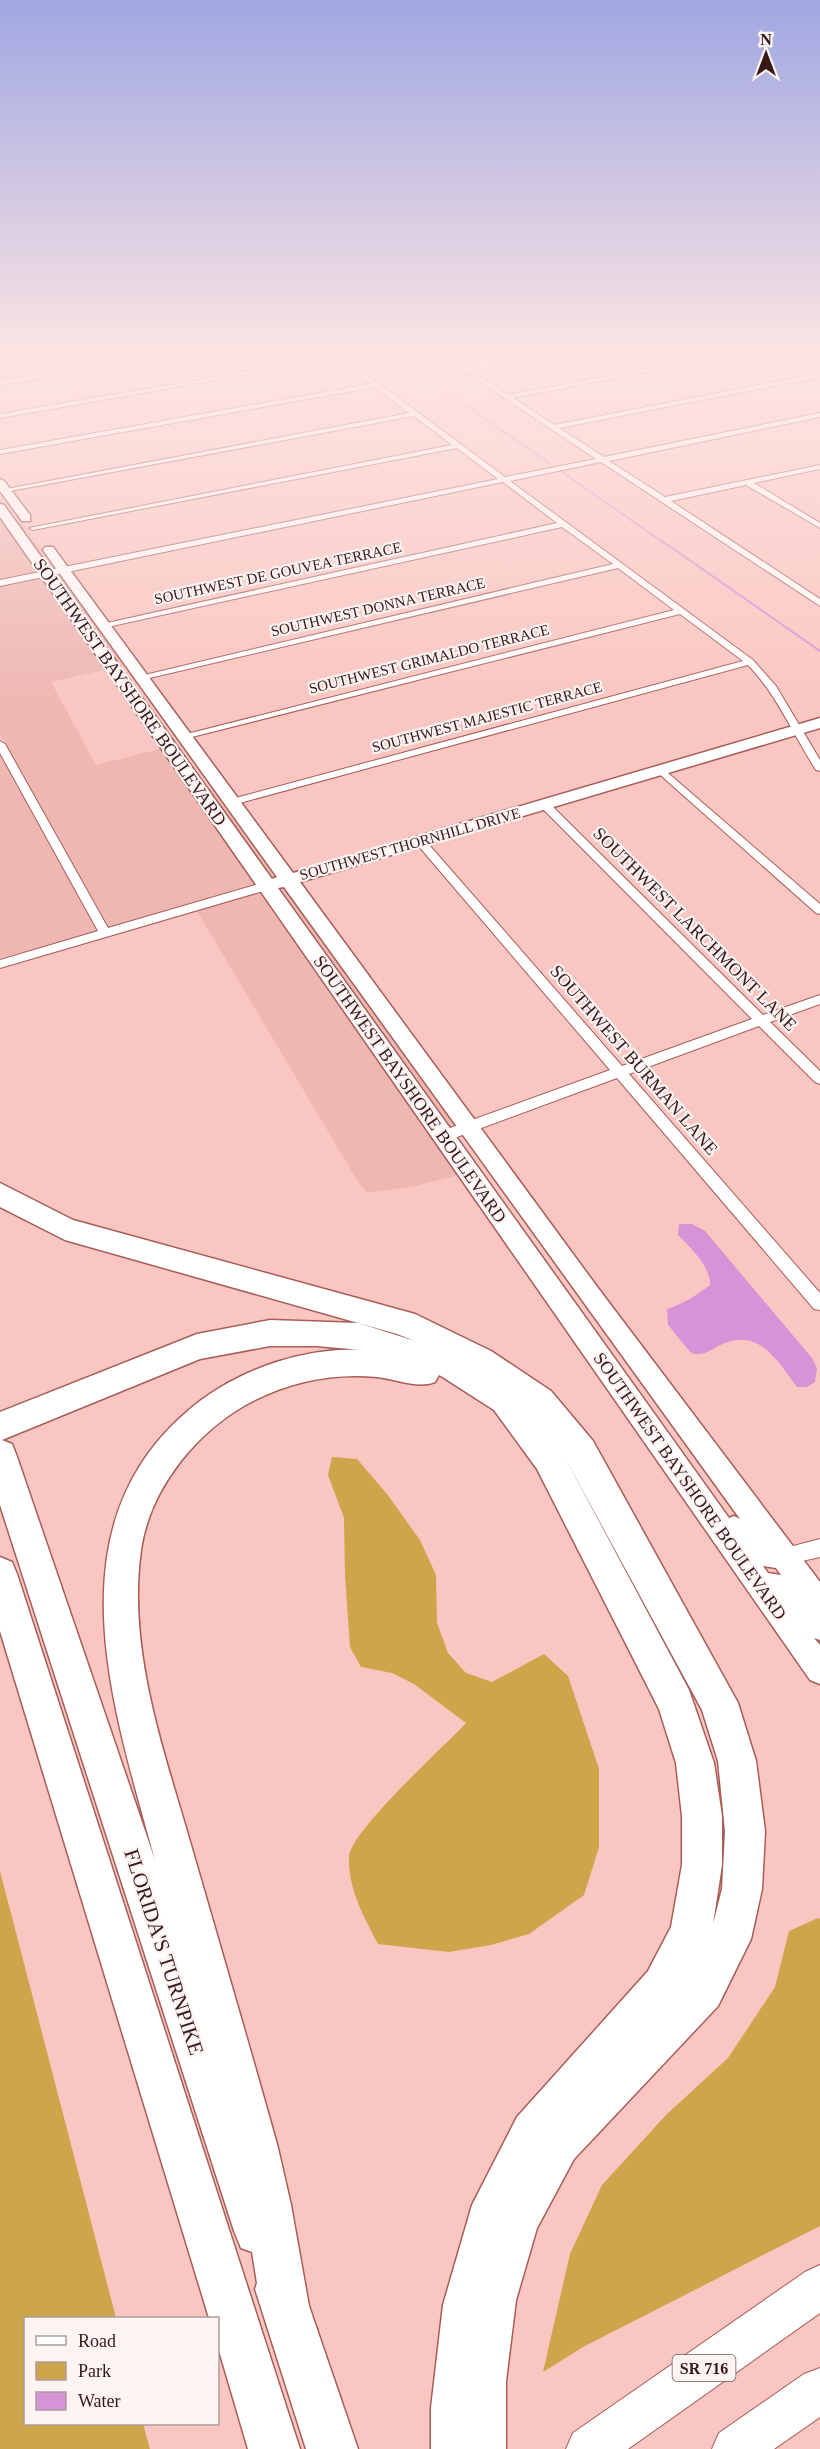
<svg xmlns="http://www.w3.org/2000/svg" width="820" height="2449" font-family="Georgia,serif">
  <rect width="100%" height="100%" fill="#fac6c1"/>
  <!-- built -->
  <g fill="#eeb7b2">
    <polygon points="0,498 16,520 22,522 57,570 49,571 0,502"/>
    <polygon points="0,514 41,573 0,581"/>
    <polygon points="59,573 127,664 117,667 52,575"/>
    <polygon points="44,576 108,669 51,682 96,765 164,748 259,885 109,929 0,734 0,585"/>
    <polygon points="0,754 98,932 0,958"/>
    <polygon points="183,758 188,759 208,788 214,790 278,879 269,881"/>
    <polygon points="283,885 458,1126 446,1130 273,888"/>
    <polygon points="263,891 462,1174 415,1186 367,1193 357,1180 197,911"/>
  </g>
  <!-- green -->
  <g fill="#cda54a">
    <path d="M332 1457 357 1459 387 1494 420 1540 436 1575 437 1623 448 1653 466 1673 492 1682 544 1654 568 1676 599 1769V1847L584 1895 529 1934 491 1945 449 1952 378 1944C364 1917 348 1889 349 1857 350 1831 445 1746 466 1723L414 1684 392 1673 361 1667 350 1647 345 1575 344 1518 328 1475Z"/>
    <polygon points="0,1871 116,2318 26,2318 26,2424 143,2424 150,2449 0,2449"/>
    <polygon points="818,1918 820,1919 820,2226 583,2347 543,2372 570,2254 602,2185 666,2115 728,2058 775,1987 789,1931"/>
  </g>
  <!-- water -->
  <path fill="#d593d8" d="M679 1224H692L705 1231 812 1358 817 1368 815 1382 807 1387H797C773 1354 755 1324 713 1349 706 1353 699 1356 691 1353L668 1325 667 1309C683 1304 697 1295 710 1285 711 1267 690 1247 678 1235Z"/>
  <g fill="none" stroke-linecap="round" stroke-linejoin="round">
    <!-- stream-far1 -->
    <g stroke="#d593d8" stroke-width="1.5">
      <polyline points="403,362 549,463"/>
      <polyline points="562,472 664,543"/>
    </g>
    <!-- stream -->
    <polyline stroke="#d593d8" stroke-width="2" points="662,541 820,651"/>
    <!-- street casing -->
    <g stroke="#a85d58" stroke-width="2">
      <g id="street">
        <polygon points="113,362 131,362 0,385 0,381"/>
        <polygon points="302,362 319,362 0,418 0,414"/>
        <path d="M342 362H350L505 477 596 459 451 362H459L467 368 494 362H510L472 371 508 395 681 362H697L513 398 554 425 820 373V377L559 428 604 457 820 413V417L609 461 665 497 820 465V469L754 483 820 523V528L746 485 671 501 820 599V606L601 462 510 481 753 660 776 686 820 760V771L816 770C793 735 778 696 748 665L236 804H228V800L743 661 680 614 184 739 179 736 674 610 618 568 141 680 136 677 613 564 562 527 103 628 98 625 557 523 503 482 0 586V580L498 479 457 448 33 530 29 528 452 445 414 416 5 492 1 490 409 413 375 387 0 454V450L370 384Z"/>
        <polygon points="0,741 5,744 108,928 262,883 266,882 272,886 270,889 0,968 0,960 98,931 0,753"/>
        <polygon points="661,767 820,904 820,914 816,913 657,772 656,770"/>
        <polygon points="545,802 549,803 763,1015 820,995 820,1004 770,1022 820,1071 820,1084 815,1082 759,1026 629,1074 820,1293 820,1310 814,1309 617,1078 449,1140 444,1141 437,1136 439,1132 610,1070 416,843 416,839 424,839 622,1066 752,1019 541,807 541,803"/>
        <polygon points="820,1539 820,1557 784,1565 778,1562 775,1556 778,1550"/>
      </g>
    </g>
    <!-- secondary casing -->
    <g stroke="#a85d58" stroke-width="3">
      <g id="secondary">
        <polygon points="0,479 4,481 30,515 30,521 22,521 0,491"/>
        <path d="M0 504 4 505 272 879 277 877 45 553 43 550 45 547H53L293 873 820 718V728L300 882 598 1288 820 1582V1640L814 1638 820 1645V1684L810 1680 0 517ZM284 887 740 1519 734 1516 729 1518 278 888ZM763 1566 776 1568 781 1575 768 1573Z"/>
      </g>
    </g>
    <!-- primary casing -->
    <g stroke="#a85d58" stroke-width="2">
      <g id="primary">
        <polygon points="820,2265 820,2313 628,2449 566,2449 573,2433 805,2272"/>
        <polygon points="820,2368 820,2417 774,2449 712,2449 719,2433 804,2374"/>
      </g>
    </g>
    <!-- highway casing -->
    <g stroke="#a85d58" stroke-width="3">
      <g id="highway">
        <path d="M0 1183 73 1220 415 1314 491 1351 551 1391 593 1441 738 1703 756 1761 765 1831 762 1889 751 1939 718 2006 574 2159 537 2228 516 2300 506 2381V2449H431V2408L443 2305 472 2205 517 2117 648 1971 671 1927 682 1865V1816L676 1763 659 1709 537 1469 494 1410 441 1376 439 1375 435 1382C417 1389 396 1379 377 1377 335 1373 293 1381 255 1400 199 1428 150 1487 141 1550 127 1650 164 1751 191 1845 220 1946 250 2047 278 2148L291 2205 309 2306 358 2449H306L255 2289 257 2283 252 2252 241 2248 234 2231 0 1505V1412L197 1334 270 1320 358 1323 415 1341 397 1334 65 1240 0 1207ZM270 1346H317L361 1350C306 1347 244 1368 200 1401 46 1519 113 1705 155 1860L16 1454 12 1444 2 1440 200 1359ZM563 1454 702 1710 718 1761 725 1831 722 1889 713 1924 722 1865V1816L714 1763 689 1690Z"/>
        <polygon points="0,1557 12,1562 17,1574 300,2449 248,2449 218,2347 218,2318 209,2318 0,1631"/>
      </g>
    </g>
    <!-- street -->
    <use href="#street" fill="#fff" fill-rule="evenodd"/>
    <!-- secondary -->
    <use href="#secondary" fill="#fff" fill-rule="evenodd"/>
    <!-- primary -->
    <use href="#primary" fill="#fff" fill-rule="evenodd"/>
    <!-- highway -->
    <use href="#highway" fill="#fff" fill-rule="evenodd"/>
  </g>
  <!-- sky -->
  <linearGradient id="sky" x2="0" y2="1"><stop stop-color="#a0a7e2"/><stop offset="0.51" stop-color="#fde5e3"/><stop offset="1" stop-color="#fde5e3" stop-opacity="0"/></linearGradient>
  <rect width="820" height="705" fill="url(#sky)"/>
  <g text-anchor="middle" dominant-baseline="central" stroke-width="4.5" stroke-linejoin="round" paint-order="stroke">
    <!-- far-street labels -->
    <g font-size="15" fill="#371917" stroke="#fcf3f2">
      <text transform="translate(278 573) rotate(-12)">SOUTHWEST DE GOUVEA TERRACE</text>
      <text transform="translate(378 607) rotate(-13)">SOUTHWEST DONNA TERRACE</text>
      <text transform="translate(429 659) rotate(-14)">SOUTHWEST GRIMALDO TERRACE</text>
      <text transform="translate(487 717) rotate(-15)">SOUTHWEST MAJESTIC TERRACE</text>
      <text transform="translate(410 844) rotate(-16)">SOUTHWEST THORNHILL DRIVE</text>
    </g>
    <!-- shield labels -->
    <rect fill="#fcf3f2" stroke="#725a59" stroke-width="1.5" x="672.5" y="2355" width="63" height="26" rx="4.5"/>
    <g font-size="16" font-weight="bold" fill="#371917">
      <text x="704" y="2368">SR 716</text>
    </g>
    <!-- street labels -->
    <g font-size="18" fill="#371917" stroke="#fcf3f2">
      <text transform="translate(130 692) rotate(55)">SOUTHWEST BAYSHORE BOULEVARD</text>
      <text transform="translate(695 929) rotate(45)">SOUTHWEST LARCHMONT LANE</text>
      <text transform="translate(634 1060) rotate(49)">SOUTHWEST BURMAN LANE</text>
      <text transform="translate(410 1089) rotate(55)">SOUTHWEST BAYSHORE BOULEVARD</text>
      <text transform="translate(690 1486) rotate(55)">SOUTHWEST BAYSHORE BOULEVARD</text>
    </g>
    <!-- near-street labels -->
    <g font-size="21" fill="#371917" stroke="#fcf3f2">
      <text transform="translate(164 1952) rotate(72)">FLORIDA'S TURNPIKE</text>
    </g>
  </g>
  <!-- legend -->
  <rect x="24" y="2317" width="195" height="108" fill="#fcf3f2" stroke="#ad9c9a" stroke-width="1.5"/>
  <rect x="36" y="2336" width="30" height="9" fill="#ffffff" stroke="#ad9c9a" stroke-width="1.5"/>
  <text x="78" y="2347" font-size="18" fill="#371917">Road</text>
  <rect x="36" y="2362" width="30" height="18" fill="#cda54a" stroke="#ad9c9a" stroke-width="1.5"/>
  <text x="78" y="2377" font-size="18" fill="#371917">Park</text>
  <rect x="36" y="2392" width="30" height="18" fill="#d593d8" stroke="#ad9c9a" stroke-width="1.5"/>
  <text x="78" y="2407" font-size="18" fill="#371917">Water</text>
  <!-- north arrow -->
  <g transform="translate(766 54)" stroke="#fcf3f2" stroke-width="4.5" paint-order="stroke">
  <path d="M0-4.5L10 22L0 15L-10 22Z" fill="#371917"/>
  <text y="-9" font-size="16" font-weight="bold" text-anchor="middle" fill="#371917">N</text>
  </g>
</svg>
